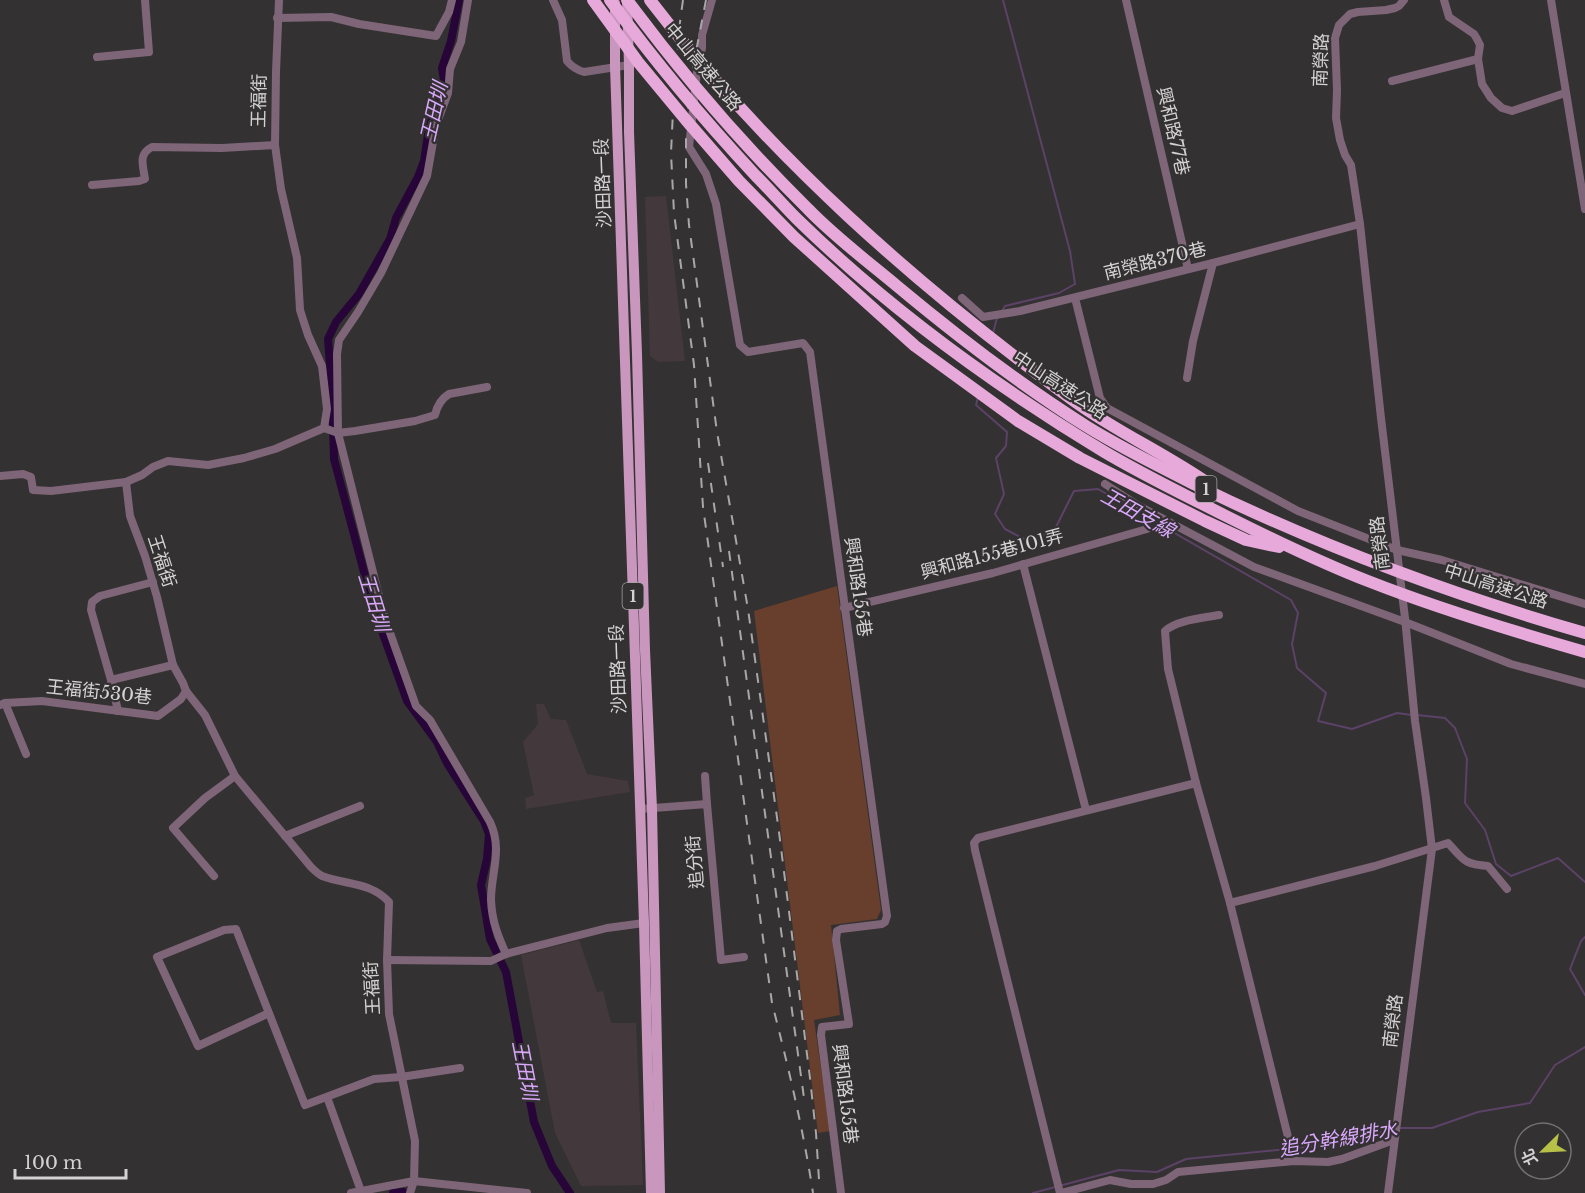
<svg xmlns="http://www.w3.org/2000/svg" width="1585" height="1193" font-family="'Libre Baskerville','Noto Sans TC',serif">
  <rect width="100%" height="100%" fill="#343132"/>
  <!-- built -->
  <g fill="#43383c">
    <polygon points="666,196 685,361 658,362 650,356 645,197"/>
    <polygon points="536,704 544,704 551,719 566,720 587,774 628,781 630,792 526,809 525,798 534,795 523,742 538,724"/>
    <polygon points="579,940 597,992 603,991 611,1023 636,1023 643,1185 581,1186 555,1133 521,955"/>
  </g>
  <!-- green -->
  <polygon fill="#683e2d" points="837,586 881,910 877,919 831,925 840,1015 814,1020 830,1131 818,1133 754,611"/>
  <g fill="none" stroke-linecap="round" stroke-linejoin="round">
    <!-- stream -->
    <g stroke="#5b4266" stroke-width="2">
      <polyline points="1002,311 1005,306 1059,293 1075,284 1070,251 1003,0"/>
      <polyline points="993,333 997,318"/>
      <polyline points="978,397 976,405 1007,432 1006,446 996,458 1004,494 995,514 1005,529 1024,539 1035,539 1054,531 1074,491 1098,489 1291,600 1298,613 1292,644 1297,668 1326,693 1318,721 1352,729 1397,713 1412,715"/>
      <polyline points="1417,715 1445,718 1455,728 1467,759 1465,803 1485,830 1496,864 1511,876 1558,858 1585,882"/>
      <polyline points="1585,937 1581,941 1570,969 1585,995"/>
      <polyline points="1399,1128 1432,1128 1478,1112 1530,1103 1555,1065 1585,1047"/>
      <polyline points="1294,1148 1327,1145 1394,1129"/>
      <polyline points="1033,1193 1119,1170 1157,1172 1186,1159 1288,1149"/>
    </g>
    <!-- canal -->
    <g stroke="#270538" stroke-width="8">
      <polyline points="459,0 451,41 442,68 444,80 429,128 424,161 418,177 396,218 390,239 359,294 336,322 328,339 332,391 334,459 373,606 407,701 437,742 447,763 484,821 489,834 487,859 481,885 490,939 506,972 534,1122 552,1166 570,1193"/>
      <polyline points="393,1193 403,1192"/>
    </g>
    <!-- minor -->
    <g stroke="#7e6578" stroke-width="8">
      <polyline points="279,0 276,72 275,145 281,189 297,258 300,310 308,335 322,366 327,409 324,428"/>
      <path d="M468 0 461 42 450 69 448 93 436 125 427 176 381 273 358 312 339 340 337 354 338 433 384 616 416 706 430 720 490 822C503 850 491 872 491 900 492 922 498 936 506 954"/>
      <path d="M553 0 562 20 567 61C572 67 577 70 584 72L629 65"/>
      <polyline points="712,0 702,35 702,48 697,72 689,147 706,174 716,204 740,345 748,352 803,343 810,352 887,916 885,922 882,924 841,929 837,931 836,940 849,1024 822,1027 821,1035 841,1193"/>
      <polyline points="1126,0 1188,269"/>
      <polyline points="1444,0 1449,17 1474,34 1477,39 1480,45 1478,59 1482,84 1491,98 1502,108 1512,111 1565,93"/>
      <polyline points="1551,0 1585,209"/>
      <polyline points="277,18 331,17 359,24 436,36 449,12 452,0"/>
      <polyline points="97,57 149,52 145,0"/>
      <polyline points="1392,81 1478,59"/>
      <path d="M92 185 139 181 145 179C143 165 138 154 152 147L222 148 275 145"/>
      <polyline points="962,298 983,317 1020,311 1213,263 1360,224"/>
      <polyline points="1075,298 1100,398 1107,408 1298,511 1397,550 1442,560 1585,604"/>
      <polyline points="1187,378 1193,341 1213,263"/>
      <path d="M324 428 338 433 355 431 415 421 435 415C437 406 441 399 449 394L487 387"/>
      <polyline points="0,476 23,474 31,477 33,490 51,491 126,482 142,475 153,467 168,461 208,465 244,458 275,449 324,428"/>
      <path d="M126 482 130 516 145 556 157 597 173 665 183 683 186 691 205 715 235 776 311 867C314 870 318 874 322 876 346 885 371 882 389 902L387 960 389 1014 415 1141 414 1181 410 1193"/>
      <polyline points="1105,484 1139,506 1254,567 1405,622 1511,664 1585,684"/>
      <polyline points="1023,564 1086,810"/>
      <polyline points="844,608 993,573 1147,529"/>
      <path d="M1219 615C1204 618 1176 620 1165 631L1168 669 1196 783 1230 903 1294 1161"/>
      <polyline points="111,680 173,665"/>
      <polyline points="5,703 26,754"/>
      <polyline points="0,705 5,703 42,701 158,716 181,699 186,691"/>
      <polyline points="118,711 111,680 91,610 92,602 100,596 153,582"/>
      <polyline points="705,776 707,804"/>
      <polyline points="640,809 707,804 721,960 744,957"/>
      <polyline points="285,836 360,806"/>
      <polyline points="214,876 173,828 205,798 235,776"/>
      <path d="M1230 903 1375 866 1448 843C1464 860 1463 864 1488 866L1507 889"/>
      <polyline points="387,960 491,961 506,954 607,928 644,923"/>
      <polyline points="269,1013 198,1046 157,957 224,930 236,929 305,1105 374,1079 401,1077 460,1068"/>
      <polyline points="327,1097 361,1191"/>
      <polyline points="351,1193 414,1181 527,1193"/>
      <polyline points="1060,1193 975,850 974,843 978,838 1196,783"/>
      <polyline points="1061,1193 1110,1180 1131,1184 1153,1184 1166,1180 1178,1172 1294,1161 1328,1162 1342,1159 1394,1140"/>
      <polyline points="1388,1193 1432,849 1426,798 1415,721 1405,618 1381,418 1360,224 1351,165 1345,155 1340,140 1336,118 1337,90 1335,38 1339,25 1350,14 1358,12 1386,10 1395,8 1399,6 1404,0"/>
    </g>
    <!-- major -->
    <g stroke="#c996be" stroke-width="10">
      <polyline points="627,0 629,65 629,132 637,354 645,650 652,809 660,1193"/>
      <polyline points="615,3 615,66 644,923 651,1193"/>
    </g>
    <!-- rail -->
    <g stroke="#aaa7a8" stroke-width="2" stroke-dasharray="10 10" stroke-linecap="butt">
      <path d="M683 0 680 22 673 111 671 153 674 213 694 365 703 507 772 1003C788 1066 803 1128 813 1193"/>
      <polyline points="706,0 693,67 686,124 686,184 689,225 717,432 748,609 779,832 810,1078 816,1133 819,1180"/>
      <polyline points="708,463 723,567"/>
      <polyline points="729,551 804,1098"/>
    </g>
    <!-- highway-bridge -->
    <g stroke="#e6a9d9" stroke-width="12">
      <polyline points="593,0 638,62 686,120 739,181 794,237 915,346 1018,421 1080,458 1205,521 1246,540 1279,547"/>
      <path d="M610 0C655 62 704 120 756 176 770 190 783 205 797 219 889 309 994 385 1103 451 1143 475 1185 495 1226 516 1272 539 1319 562 1368 581 1439 609 1512 631 1585 652"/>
      <path d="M627 0C682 74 742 144 808 209 835 237 867 261 897 286 957 336 1019 384 1086 426 1123 449 1162 468 1200 487 1323 547 1453 595 1585 633"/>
      <path d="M650 0C768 155 917 286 1074 401 1117 432 1166 454 1209 484"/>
    </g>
  </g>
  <g text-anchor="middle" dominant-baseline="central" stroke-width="4.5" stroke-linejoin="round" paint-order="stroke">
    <!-- shield labels -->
    <g fill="#343132" stroke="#a4a2a2" stroke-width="1.5">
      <rect x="1195.5" y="476" width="21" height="26" rx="4.5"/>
      <rect x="622.5" y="583" width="21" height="26" rx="4.5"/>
    </g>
    <g font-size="16" font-weight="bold" fill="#d4d2d2">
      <text x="1206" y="489">1</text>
      <text x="633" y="596">1</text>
    </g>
    <!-- street labels -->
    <g font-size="18" fill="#d4d2d2" stroke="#343132">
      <text transform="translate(1321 60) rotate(-88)">南榮路</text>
      <text transform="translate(703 67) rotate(50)">中山高速公路</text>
      <text transform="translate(259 101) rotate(-89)">王福街</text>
      <text transform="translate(1173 131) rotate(77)">興和路77巷</text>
      <text transform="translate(603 183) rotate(-92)">沙田路一段</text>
      <text transform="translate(1155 261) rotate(-14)">南榮路370巷</text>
      <text transform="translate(1060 385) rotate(33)">中山高速公路</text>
      <text transform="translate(1380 543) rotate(-97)">南榮路</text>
      <text transform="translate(992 554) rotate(-15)">興和路155巷101弄</text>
      <text transform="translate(162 561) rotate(72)">王福街</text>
      <text transform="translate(1496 586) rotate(18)">中山高速公路</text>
      <text transform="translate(858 587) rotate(82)">興和路155巷</text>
      <text transform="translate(618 669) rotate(-92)">沙田路一段</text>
      <text transform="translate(99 692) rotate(6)">王福街530巷</text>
      <text transform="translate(695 862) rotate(-95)">追分街</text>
      <text transform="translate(372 988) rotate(-93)">王福街</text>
      <text transform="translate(1393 1021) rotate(-83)">南榮路</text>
      <text transform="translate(845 1094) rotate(83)">興和路155巷</text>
    </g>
    <!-- water labels -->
    <g font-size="20" font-style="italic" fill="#d9a8fb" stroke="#343132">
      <text transform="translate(434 112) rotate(-77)">王田圳</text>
      <text transform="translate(1138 513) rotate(29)">王田支線</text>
      <text transform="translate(374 602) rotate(73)">王田圳</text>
      <text transform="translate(525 1070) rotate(79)">王田圳</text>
      <text transform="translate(1338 1139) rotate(-10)">追分幹線排水</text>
    </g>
  </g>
  <!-- north arrow -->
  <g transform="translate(1543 1151) rotate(246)"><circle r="28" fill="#343132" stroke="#747172" stroke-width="1.5"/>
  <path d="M0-4.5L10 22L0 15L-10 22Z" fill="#b8c147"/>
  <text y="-9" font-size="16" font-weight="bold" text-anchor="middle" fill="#d4d2d2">北</text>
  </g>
  <!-- scale -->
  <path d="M15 1169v9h111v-9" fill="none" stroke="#d4d2d2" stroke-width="3"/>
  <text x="24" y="1169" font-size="18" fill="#d4d2d2" stroke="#343132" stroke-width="4.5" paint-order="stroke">100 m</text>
</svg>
